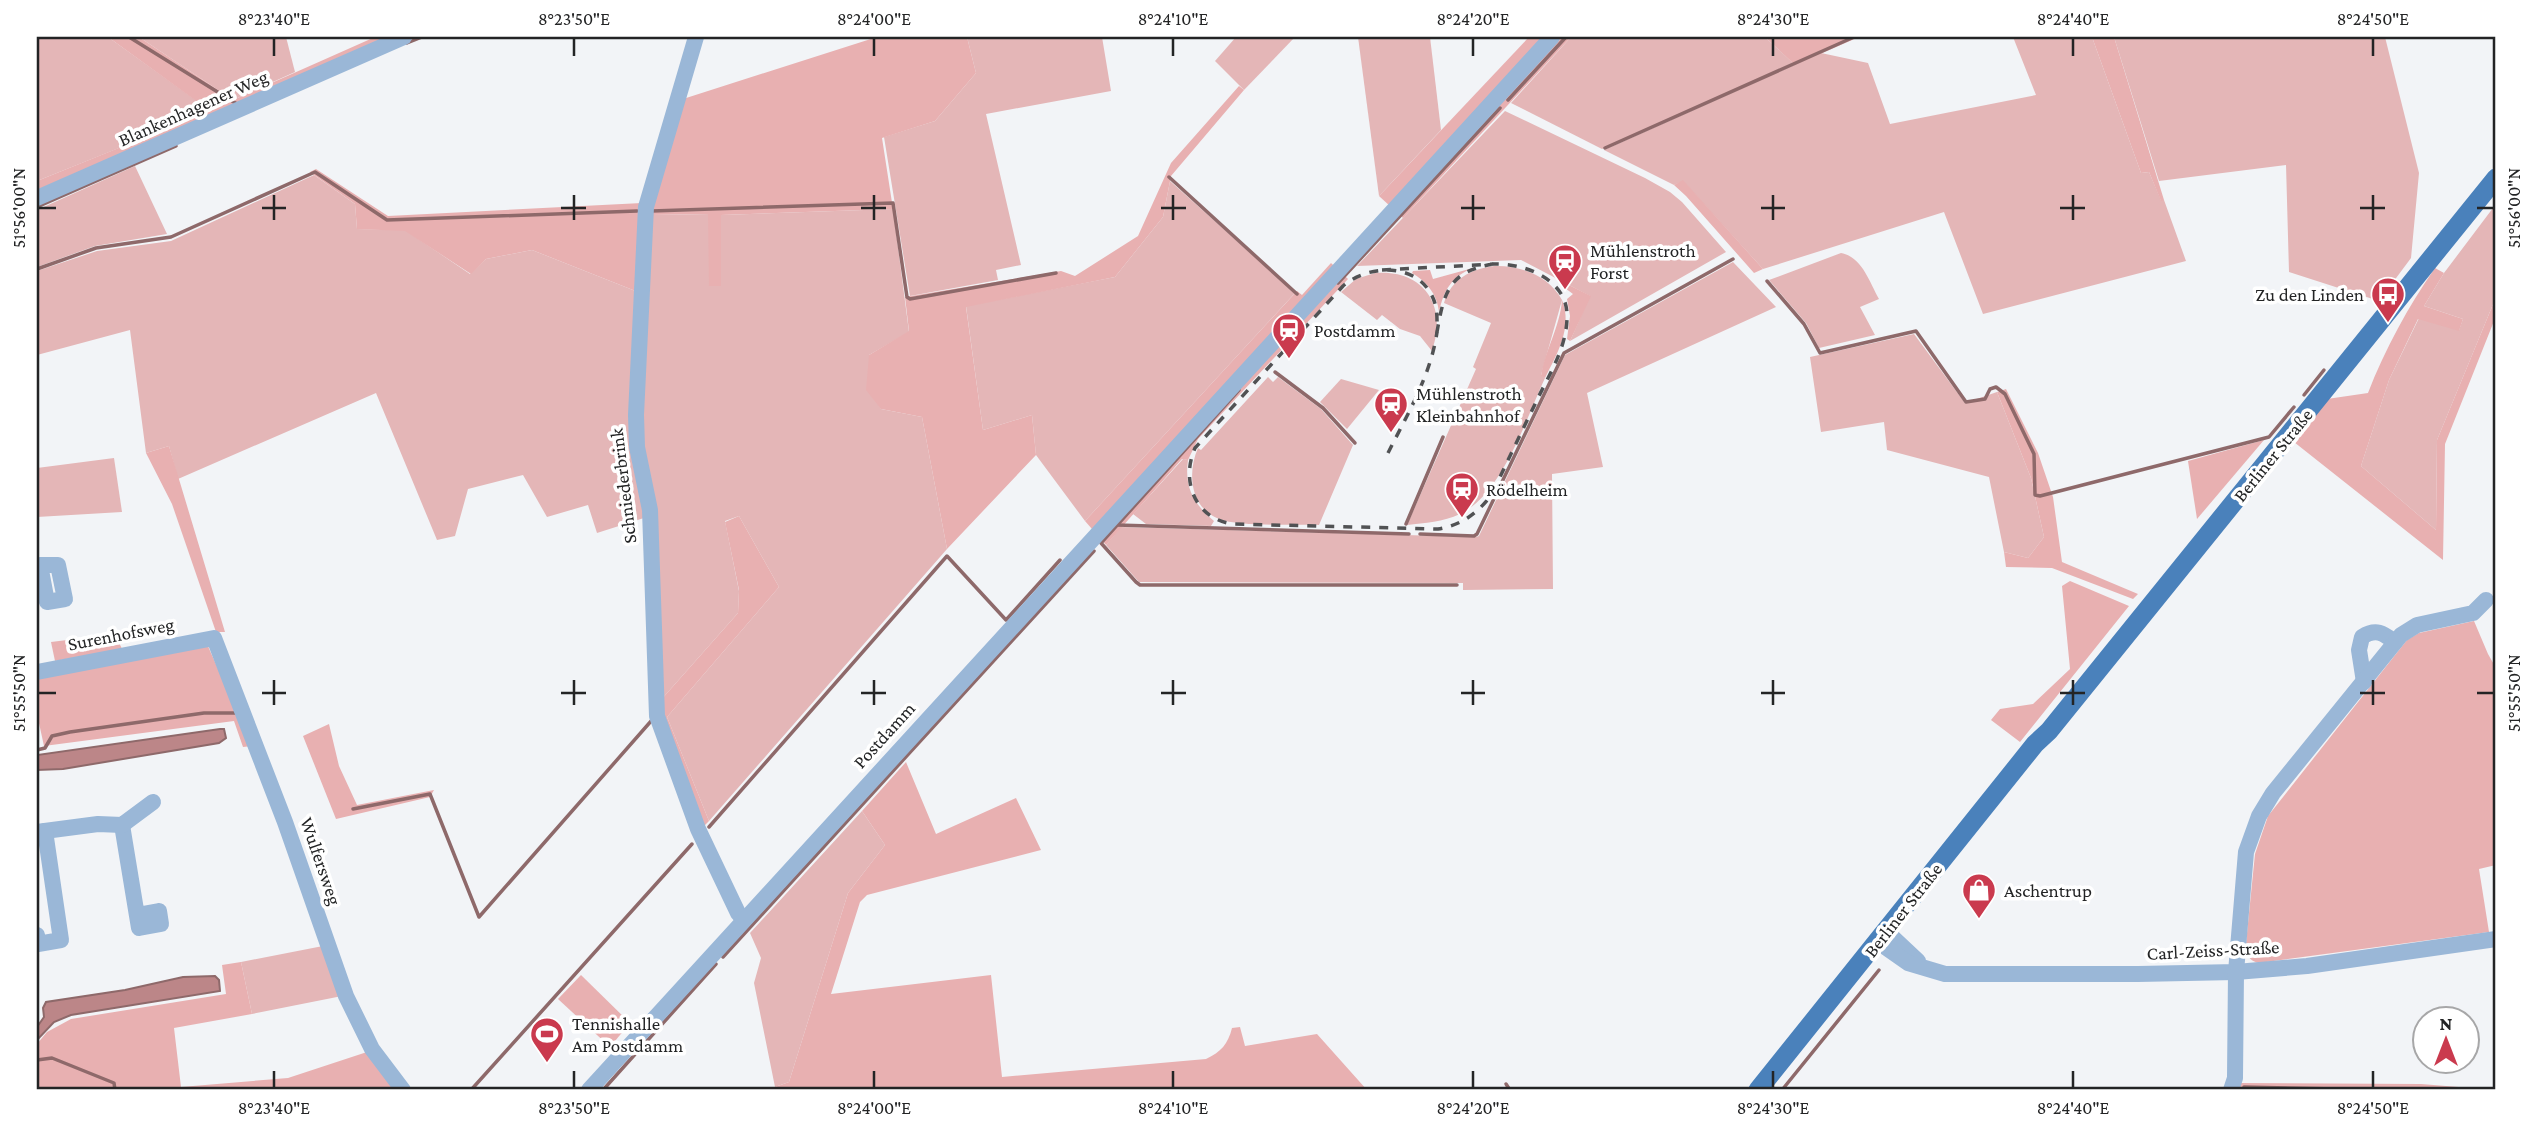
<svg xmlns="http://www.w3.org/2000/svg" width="2533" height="1127" font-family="'Crimson Pro',serif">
  <rect width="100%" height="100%" fill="#f2f4f7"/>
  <!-- green -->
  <g fill="#e4b6b7">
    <polygon points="37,37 108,37 211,111 37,181"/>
    <polygon points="139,37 286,37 295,72 233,100"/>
    <polygon points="967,37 1102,37 1111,91 986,114 1021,265 996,270 998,280 910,296 884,137 935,121 976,73"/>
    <polygon points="1236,37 1295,37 1244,90 1215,61"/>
    <polygon points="1358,37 1430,37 1441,130 1379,196"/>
    <polygon points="1571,37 1765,37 1793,63 1602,149 1511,103"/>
    <polygon points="2013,37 2092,37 2141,173 2149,172 2161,200 2164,200 2186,261 1983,314 1944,212 1763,269 1683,181 1674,185 1604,150 1821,53 1868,63 1890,124 2036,95"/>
    <polygon points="2114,37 2385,37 2419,173 2411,258 2379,301 2289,272 2286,165 2159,181"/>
    <polygon points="1505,111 1645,178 1670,192 1682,202 1726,252 1570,341 1590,296 1521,260 1357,266"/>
    <polygon points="135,166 167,234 95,246 37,267 37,210"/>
    <polygon points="314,175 355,204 357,229 405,230 470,274 486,259 532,250 638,292 647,517 597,533 588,505 547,517 523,475 468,489 455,536 437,540 376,393 178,479 169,446 146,453 130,330 37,355 37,271 97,251 171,241"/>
    <polygon points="1170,181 1295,293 1085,521 1036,455 1032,415 983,430 966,306 1115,277 1163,217"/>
    <polygon points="2496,204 2496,297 2437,440 2436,530 2361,466 2389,380 2419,318 2459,330 2463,319 2424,306 2444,273"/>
    <polygon points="893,209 909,332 869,355 881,409 922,417 947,549 709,821 667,717 779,587 739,516 725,521 739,591 738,613 660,701 641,415 650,215 709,214 709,286 721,286 721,215"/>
    <path d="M1841 253C1862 257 1869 281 1879 299L1860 307 1875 335 1819 348 1806 323 1769 280Z"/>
    <polygon points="1733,262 1776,307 1587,393 1603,467 1552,474 1553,589 1463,590 1463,583 1139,582 1106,545 1121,527 1476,537 1479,536 1565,355"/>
    <path d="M1494 266C1521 265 1549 276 1562 300L1541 375 1545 378C1526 419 1502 494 1460 514 1443 522 1425 523 1407 525L1476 369 1473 367 1491 323 1444 303C1451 279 1471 269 1494 266Z"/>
    <path d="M1375 273C1424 269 1448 306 1432 351L1420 336 1400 329 1382 315 1377 320 1341 292 1356 279Z"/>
    <polygon points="1914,334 1965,403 1997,392 2031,478 2044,537 2028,558 2004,552 1989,477 1887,450 1884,422 1821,432 1810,357"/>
    <path d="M1268 377 1273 382 1278 377 1321 409 1353 445 1319 525C1295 524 1239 527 1219 519 1190 508 1187 473 1198 448L1201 450Z"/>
    <polygon points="1341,379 1379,390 1347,429 1320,402"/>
    <polygon points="114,458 122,512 37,517 37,468"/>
    <path d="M1183 459 1188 460C1184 488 1194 504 1214 521L1211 526 1146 524 1133 514Z"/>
    <polygon points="862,811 885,845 848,893 789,1082 775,1087 754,983 761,958 750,933"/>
    <polygon points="323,946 342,996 252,1014 241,962"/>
  </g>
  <!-- forest -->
  <g fill="#e8b0b1">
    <polygon points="108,37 139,37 233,100 375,37 394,37 37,190 37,181 210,111"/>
    <polygon points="877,37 967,37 976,73 935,121 882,138 893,209 721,215 721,286 709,286 708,214 650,215 683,99"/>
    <polygon points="1529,37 1571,37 1403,218 1379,196"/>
    <polygon points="1765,37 1859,37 1795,65"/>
    <polygon points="2092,37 2114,37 2164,200 2161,201 2149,172 2141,173"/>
    <polygon points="1239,86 1244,90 1171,176 1163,217 1115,277 966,307 983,430 1032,415 1036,455 947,549 922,417 881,409 866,390 869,355 909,331 905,297 1061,271 1075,276 1138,236 1171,163"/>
    <polygon points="316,169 388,216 642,203 638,292 532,250 486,259 471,274 405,231 357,229 355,204 310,172"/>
    <polygon points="1683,180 1763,269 1754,273 1686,196 1674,185"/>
    <polygon points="1331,263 1348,279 1198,439 1188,460 1182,459 1106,545 1085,521 1297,291 1302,295"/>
    <path d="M1473 268C1451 277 1444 290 1439 312 1437 294 1427 282 1412 273L1413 271 1430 270 1433 279Z"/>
    <path d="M2435 268 2444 273 2424 306 2463 319 2459 331 2418 319 2389 380 2361 466 2436 530 2437 440 2496 297V316L2445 444 2443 560 2294 442 2327 399 2368 393C2385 349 2408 307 2435 268Z"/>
    <polygon points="1563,282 1591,296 1570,341 1567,339 1570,316 1567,299 1573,294 1561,285"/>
    <path d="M1562 300C1573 327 1557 354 1545 378L1541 376C1545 350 1560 327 1562 300Z"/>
    <polygon points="2006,389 2038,453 2053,497 2062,562 2138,594 2133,599 2052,568 2006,567 2004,552 2028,558 2044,537 2031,478 1997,392"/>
    <polygon points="2264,440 2197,519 2188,461"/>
    <polygon points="169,446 225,632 216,632 172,504 146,453"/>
    <polygon points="739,516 779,587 667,717 709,821 702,828 660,716 660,701 738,613 739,590 725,522"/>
    <polygon points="2070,581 2129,606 2020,742 1991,720 2000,709 2033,704 2070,669 2062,586"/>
    <path d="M2474 621 2488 654 2496 668V865L2479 869 2489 932 2259 963C2247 960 2247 954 2246 943L2255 854 2268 816 2407 640 2419 633Z"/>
    <polygon points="115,634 122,649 55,661 51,642"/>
    <polygon points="207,644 252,746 243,747 234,721 44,746 37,714 37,676"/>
    <polygon points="329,724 339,766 357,805 434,790 430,797 336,819 303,736"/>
    <path d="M906 762 936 834 1016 798 1041 850 867 895 860 902 831 994 991 975 1002 1077 1206 1059C1221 1052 1228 1044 1232 1028L1240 1027 1245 1046 1317 1034 1367 1090H777L775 1087 789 1082 848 893 885 845 862 811Z"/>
    <polygon points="241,962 252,1014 174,1028 181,1087 288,1078 367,1052 395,1090 37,1090 37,1044 47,1032 71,1019 226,994 222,965"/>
    <polygon points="581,975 630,1023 610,1047 558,999"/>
    <polygon points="2240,1083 2421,1084 2496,1090 2238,1090"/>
  </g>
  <!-- water -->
  <g fill="#bc8688" stroke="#8e696a" stroke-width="2">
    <polygon points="220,729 224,729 226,738 219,743 63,769 37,770 37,755"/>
    <polygon points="215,976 219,980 220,991 71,1015 54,1022 37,1040 37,1027 44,1017 43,1008 46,1002 125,990 183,977"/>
  </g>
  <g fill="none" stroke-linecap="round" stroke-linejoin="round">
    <!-- stream -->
    <g stroke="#8e696a" stroke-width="3.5">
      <polyline points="129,37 237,104"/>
      <polyline points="407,43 422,37"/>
      <polyline points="1508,100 1566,37"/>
      <polyline points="1605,148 1854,37"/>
      <polyline points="1169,177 1297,294"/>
      <polyline points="37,207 176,146"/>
      <polyline points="652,211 893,203 907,297 910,299 1056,273"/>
      <polyline points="37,269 96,248 171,237 315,172 387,220 637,211"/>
      <polyline points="1767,281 1804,324 1820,353 1916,331 1966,402 1985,399 1990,389 1996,387 2005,394 2034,454 2035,495 2040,496 2269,437 2294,407"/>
      <polyline points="1338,283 1500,108"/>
      <polyline points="1275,372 1323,408 1355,443"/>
      <polyline points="1239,390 1101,543 1136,582 1140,585 1457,585"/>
      <polyline points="2304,395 2324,370"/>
      <polyline points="1406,524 1443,437"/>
      <polyline points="1117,525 1409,534"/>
      <polyline points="1420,534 1474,536 1477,534 1564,353 1733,259"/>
      <polyline points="37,750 45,748 52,736 70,732 204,713 236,713"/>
      <polyline points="353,809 430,794 479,917 652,720"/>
      <polyline points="709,827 947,556 1006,620 1060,560"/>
      <polyline points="723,957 1094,551"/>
      <polyline points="37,1060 52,1058 114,1083 115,1090"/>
      <polyline points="1506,1084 1510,1090"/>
      <polyline points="2244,1087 2387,1090"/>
      <polyline points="471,1090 692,844"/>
      <polyline points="603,1090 716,964"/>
      <polyline points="1782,1090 1879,970"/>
    </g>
    <!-- minor -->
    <g stroke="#9ab7d7" stroke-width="16">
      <polyline points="696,37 646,207 636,415 637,447 650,510 657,716 698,829 738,913 744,920"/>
      <polyline points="37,198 404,37"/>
      <polygon points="40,565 58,565 65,599 47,602"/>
      <polyline points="37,672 214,638 285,822 346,996 372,1049 403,1090"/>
      <path d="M2364 682 2359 650 2362 637C2376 628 2383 633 2395 642"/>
      <polyline points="122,825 139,928 161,924 159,911 137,915"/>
      <polyline points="37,832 98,824 122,825 153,802"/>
      <polyline points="1886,931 1918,961"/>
      <polyline points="37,935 38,944 61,940 45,831"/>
      <polyline points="1878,942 1908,963 1945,974 2138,974 2236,972 2307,966 2496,939"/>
      <polyline points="589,1090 1552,37"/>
      <polyline points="2231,1090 2235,1078 2236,972 2246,852 2259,816 2273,793 2401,635 2417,625 2473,613 2486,600"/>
    </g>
    <!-- major -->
    <polyline stroke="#4a81bb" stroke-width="19" points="1758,1090 2035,744 2049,731 2496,178"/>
    <!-- rail -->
    <g stroke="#515254" stroke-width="3.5" stroke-dasharray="9 9" stroke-linecap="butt">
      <path d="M1382 270 1494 264C1524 263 1566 279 1567 314 1568 345 1550 373 1537 400 1522 431 1507 462 1492 494 1478 513 1462 525 1438 529L1234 524C1196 520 1180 482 1195 448L1343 286C1367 265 1414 262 1431 294 1438 306 1437 319 1437 332 1444 292 1449 271 1494 264"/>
      <path d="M1388 453C1407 415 1431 375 1437 332"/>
    </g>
  </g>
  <!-- ticks -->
  <path fill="none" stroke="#232425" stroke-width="2.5" d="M274 38V56M574 38V56M874 38V56M1173 38V56M1473 38V56M1773 38V56M2073 38V56M2373 38V56M274 195V220M574 195V220M874 195V220M1173 195V220M1473 195V220M1773 195V220M2073 195V220M2373 195V220M38 208H56M262 208H286M561 208H586M861 208H886M1161 208H1186M1461 208H1485M1761 208H1785M2060 208H2085M2360 208H2385M2477 208H2494M274 680V705M574 680V705M874 680V705M1173 680V705M1473 680V705M1773 680V705M2073 680V705M2373 680V705M38 693H56M262 693H286M561 693H586M861 693H886M1161 693H1186M1461 693H1485M1761 693H1785M2060 693H2085M2360 693H2385M2477 693H2494M274 1071V1088M574 1071V1088M874 1071V1088M1173 1071V1088M1473 1071V1088M1773 1071V1088M2073 1071V1088M2373 1071V1088"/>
  <!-- icons -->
  <defs>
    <g id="station-pin" transform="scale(1.75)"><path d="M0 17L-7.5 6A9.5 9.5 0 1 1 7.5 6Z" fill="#ca3a4e" stroke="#fff"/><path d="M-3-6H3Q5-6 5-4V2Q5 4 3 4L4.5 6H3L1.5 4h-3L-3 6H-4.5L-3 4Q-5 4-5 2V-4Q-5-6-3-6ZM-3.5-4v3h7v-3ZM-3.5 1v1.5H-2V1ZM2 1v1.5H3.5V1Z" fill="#fff"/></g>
    <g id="bus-pin" transform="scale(1.75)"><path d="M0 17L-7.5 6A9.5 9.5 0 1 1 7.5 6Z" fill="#ca3a4e" stroke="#fff"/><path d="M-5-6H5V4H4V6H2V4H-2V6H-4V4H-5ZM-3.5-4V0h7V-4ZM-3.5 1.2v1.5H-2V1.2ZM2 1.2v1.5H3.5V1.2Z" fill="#fff"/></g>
    <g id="shop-pin" transform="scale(1.75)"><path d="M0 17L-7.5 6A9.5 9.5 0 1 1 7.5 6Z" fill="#ca3a4e" stroke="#fff"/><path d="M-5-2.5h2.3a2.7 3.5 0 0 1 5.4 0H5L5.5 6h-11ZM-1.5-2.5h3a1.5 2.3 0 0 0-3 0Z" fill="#fff"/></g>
    <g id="stadium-pin" transform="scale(1.75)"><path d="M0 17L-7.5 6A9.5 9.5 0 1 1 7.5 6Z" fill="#ca3a4e" stroke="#fff"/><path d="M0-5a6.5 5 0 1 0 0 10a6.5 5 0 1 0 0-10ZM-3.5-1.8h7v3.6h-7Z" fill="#fff"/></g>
  </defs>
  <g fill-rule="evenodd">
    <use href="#station-pin" x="1565" y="261"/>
    <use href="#bus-pin" x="2388" y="294"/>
    <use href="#station-pin" x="1289" y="330"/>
    <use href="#station-pin" x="1391" y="404"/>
    <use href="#station-pin" x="1462" y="489"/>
    <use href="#shop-pin" x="1979" y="890"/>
    <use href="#stadium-pin" x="547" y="1034"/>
  </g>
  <g text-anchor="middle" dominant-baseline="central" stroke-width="7" stroke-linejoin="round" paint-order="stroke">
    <!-- street labels -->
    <g font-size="19" fill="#232425" stroke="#fff">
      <text transform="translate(193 108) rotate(-24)">Blankenhagener Weg</text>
      <text transform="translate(2273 455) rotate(-51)">Berliner Straße</text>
      <text transform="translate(623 486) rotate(-97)">Schniederbrink</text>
      <text transform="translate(121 634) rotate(-11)">Surenhofsweg</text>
      <text transform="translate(884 735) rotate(-48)">Postdamm</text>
      <text transform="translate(321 861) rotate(71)">Wulfersweg</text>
      <text transform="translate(1903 910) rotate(-52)">Berliner Straße</text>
      <text transform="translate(2213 950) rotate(-3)">Carl-Zeiss-Straße</text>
    </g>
    <!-- poi labels -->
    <g font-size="19" fill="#232425" stroke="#fff" text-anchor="start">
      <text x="1590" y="250">Mühlenstroth<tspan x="1590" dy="22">Forst</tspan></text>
      <text x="2364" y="294" text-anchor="end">Zu den Linden</text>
      <text x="1314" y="330">Postdamm</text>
      <text x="1416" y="393">Mühlenstroth<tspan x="1416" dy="22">Kleinbahnhof</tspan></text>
      <text x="1486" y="489">Rödelheim</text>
      <text x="2004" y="890">Aschentrup</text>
      <text x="572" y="1023">Tennishalle<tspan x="572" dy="22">Am Postdamm</tspan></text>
    </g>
  </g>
  <!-- border -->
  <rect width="2533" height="1127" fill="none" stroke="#ffffff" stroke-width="77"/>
  <!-- north arrow -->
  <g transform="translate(2446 1040)"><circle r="33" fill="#ffffff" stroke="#a7a7a8" stroke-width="2"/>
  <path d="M0-5L12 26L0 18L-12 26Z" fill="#ca3a4e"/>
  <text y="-10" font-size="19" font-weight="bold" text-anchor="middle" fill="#232425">N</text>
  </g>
  <rect x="38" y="38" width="2456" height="1050" fill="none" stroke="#232425" stroke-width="2.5"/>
  <g font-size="18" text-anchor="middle" fill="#232425">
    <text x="274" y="25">8°23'40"E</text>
    <text x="574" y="25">8°23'50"E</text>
    <text x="874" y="25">8°24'00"E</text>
    <text x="1173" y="25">8°24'10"E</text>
    <text x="1473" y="25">8°24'20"E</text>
    <text x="1773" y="25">8°24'30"E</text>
    <text x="2073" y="25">8°24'40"E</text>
    <text x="2373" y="25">8°24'50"E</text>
    <text transform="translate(19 208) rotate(-90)" y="6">51°56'00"N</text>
    <text transform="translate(2514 208) rotate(-90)" y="6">51°56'00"N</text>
    <text transform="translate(19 693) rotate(-90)" y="6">51°55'50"N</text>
    <text transform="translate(2514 693) rotate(-90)" y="6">51°55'50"N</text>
    <text x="274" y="1114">8°23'40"E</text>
    <text x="574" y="1114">8°23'50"E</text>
    <text x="874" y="1114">8°24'00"E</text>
    <text x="1173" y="1114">8°24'10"E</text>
    <text x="1473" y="1114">8°24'20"E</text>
    <text x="1773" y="1114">8°24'30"E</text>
    <text x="2073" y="1114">8°24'40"E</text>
    <text x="2373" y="1114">8°24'50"E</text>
  </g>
</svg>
